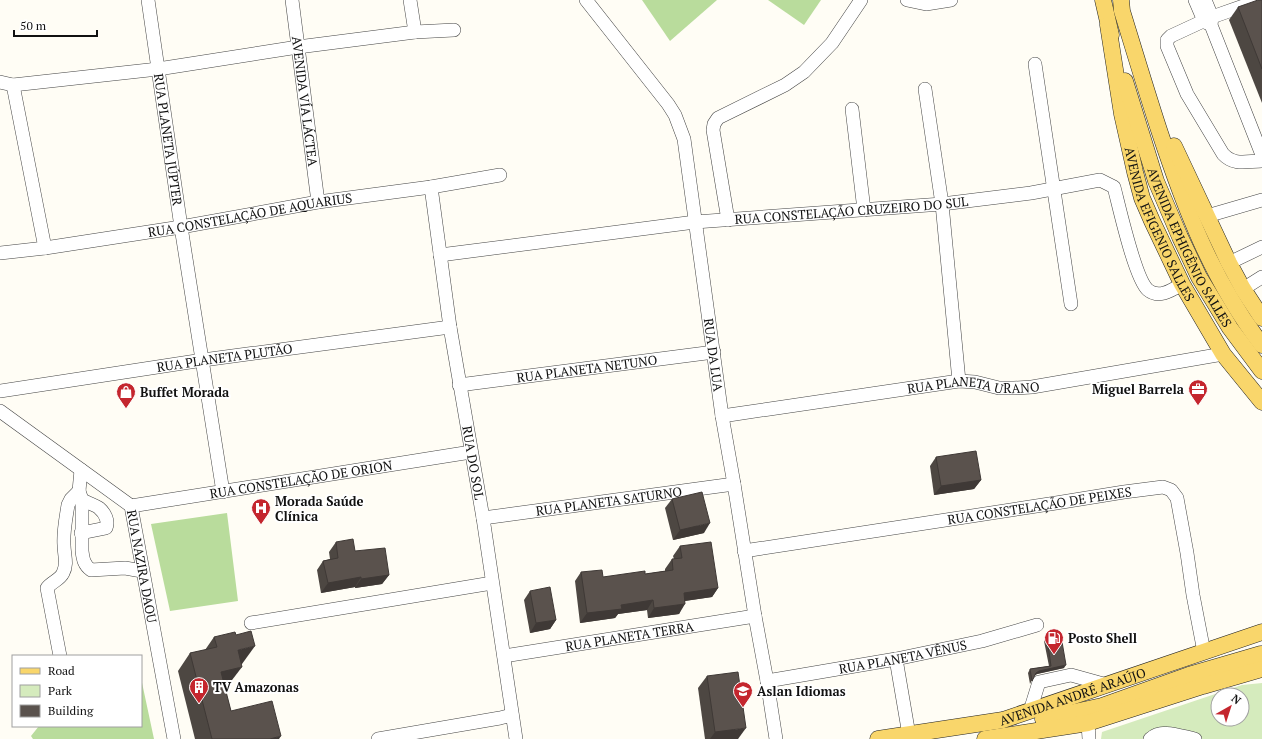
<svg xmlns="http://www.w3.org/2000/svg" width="1262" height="739" font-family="'PT Serif',serif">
  <rect width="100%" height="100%" fill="#fffdf5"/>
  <!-- green -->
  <path fill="#d5ebbd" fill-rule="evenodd" d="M1262 683V739H1101L1102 732 1242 685ZM1218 695H1242V719H1218Z"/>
  <!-- forest -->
  <g fill="#b9dc9c">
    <polygon points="642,0 717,0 670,41"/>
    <polygon points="768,0 821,0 804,25"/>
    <polygon points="227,513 238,601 170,611 151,524"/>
    <polygon points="141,678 154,739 33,739 31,736 39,726 141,726"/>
  </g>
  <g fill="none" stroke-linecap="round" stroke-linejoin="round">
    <!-- minor casing -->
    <g stroke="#444" stroke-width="14">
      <g id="minor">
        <path id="s1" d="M148 0 181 227 223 492"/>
        <path id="s2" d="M292 0 318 202"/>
        <polyline points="410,0 415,32"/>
        <path id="s3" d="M586 0 668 104 675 115 684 139 722 416 734 484 755 616 767 681 776 739"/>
        <polyline points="907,0 926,4 951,0"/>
        <polyline points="1195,0 1204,21 1207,23"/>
        <polyline points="1205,0 1212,17 1211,25 1262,155"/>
        <path d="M1253 0 1249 4 1212 17 1171 36 1167 40V46L1187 94 1223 154C1234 166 1247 161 1262 161"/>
        <polyline points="1035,64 1071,304"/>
        <polyline points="0,82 13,85 158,69 298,47 415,32 454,30"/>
        <polyline points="13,85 45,248"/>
        <polyline points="925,89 942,204 959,381"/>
        <polyline points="852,109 864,210"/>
        <path id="s4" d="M431 187 450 327 483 518 516 739"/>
        <polyline points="1207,216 1262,200"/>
        <polyline points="728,220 713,130 714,124 718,118 785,85 804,72 832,43 861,0"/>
        <path id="s5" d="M0 253 45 248 181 227 318 202 431 187 500 175"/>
        <path id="s6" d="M440 255 695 222 942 204 1031 193 1100 180 1114 187C1119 206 1135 279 1148 290 1159 299 1172 290 1182 284"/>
        <polyline points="1229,263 1262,247"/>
        <polyline points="1243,289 1262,277"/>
        <path id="s7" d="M459 385 714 352"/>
        <path id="s8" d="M0 391 203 360 450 327"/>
        <path id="s9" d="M0 411 131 506 174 739"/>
        <path id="s10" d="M722 416 959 381 975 382 999 388H1014L1032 387 1223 354"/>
        <path d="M81 470 79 491 82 500V551C83 559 84 565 91 570L125 568 142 571"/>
        <path id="s11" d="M131 506 471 452"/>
        <path id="s12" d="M483 518 734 484"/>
        <path d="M81 533 106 528C109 521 105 513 99 508 97 506 86 502 82 500"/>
        <path id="s13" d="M744 551 1056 503 1124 492 1163 487 1171 490 1177 498 1187 553 1193 595 1204 652"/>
        <polyline points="251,623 492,583"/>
        <path d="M60 656 47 588C51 582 60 580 63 573 68 564 64 555 64 545 63 532 66 518 68 505L71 499 79 491"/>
        <path id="s14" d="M504 656 755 616"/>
        <polyline points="896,659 909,735"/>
        <path id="s15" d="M767 681 896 659 982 641 1037 625"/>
        <polyline points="1030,711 1039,682 1071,675 1107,685"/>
        <polyline points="1088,723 1089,739"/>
        <polyline points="378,739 500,718 512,715"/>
        <path d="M1150 739C1162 728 1180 736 1195 739"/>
      </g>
    </g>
    <!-- major casing -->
    <g stroke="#222" stroke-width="17">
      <g id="major">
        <polyline points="1103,0 1111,35"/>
        <path d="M1121 0 1122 11C1134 50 1146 90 1159 130 1184 206 1212 280 1262 345"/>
        <path id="s16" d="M1108 25 1122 114 1135 172 1142 198 1152 221 1182 284 1223 354 1262 402"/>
        <path id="s17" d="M1125 81 1156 181 1180 237 1199 277 1230 328 1262 371"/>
        <polyline points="1174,146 1229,263 1243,289 1262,318"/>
        <polyline points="1043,719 1102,706 1189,675 1261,654"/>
        <path id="s18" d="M878 739 1003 720 1262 632"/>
        <polyline points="985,739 1088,723 1203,686 1262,669"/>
      </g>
    </g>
    <!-- minor -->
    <use href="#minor" stroke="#fff" stroke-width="13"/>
    <!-- major -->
    <use href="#major" stroke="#f9d66b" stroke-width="16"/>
  </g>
  <!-- wall -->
  <g fill="#4d4742">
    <polygon points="1262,0 1262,103 1229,20 1238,7"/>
    <polygon points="936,457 981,480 974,489 934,495 930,466"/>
    <polygon points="672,499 704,533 673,540 665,508"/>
    <polygon points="336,542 355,551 389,575 382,584 355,588 355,587 321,593 317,570 323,561 330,559 329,552"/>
    <polygon points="680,546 718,588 712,597 685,601 679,614 648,618 647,610 618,614 615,618 580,623 575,581 581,572 603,577 645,574 665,571 665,569 672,559 674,559 673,556"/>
    <polygon points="530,591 556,620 550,629 530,633 524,600"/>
    <polygon points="214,637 242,664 241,664 229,684 224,686 231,711 279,739 195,739 178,671 190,653 205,650"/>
    <polygon points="1047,638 1064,668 1037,674 1034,676 1030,684 1028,673 1030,669 1049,666 1044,641"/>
    <polygon points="707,676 738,739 705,739 698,688"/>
  </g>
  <!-- shaded-wall -->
  <g fill="#3f3936">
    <polygon points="981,480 974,489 934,495 941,486"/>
    <polygon points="710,523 704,533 673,540 680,530"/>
    <polygon points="389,575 382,584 355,588 361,579"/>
    <polygon points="361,577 355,587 321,593 328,583"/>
    <polygon points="718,588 712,597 677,602 684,593"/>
    <polygon points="653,600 647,610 618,614 615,618 580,623 587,613 621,605"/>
    <polygon points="685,604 679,614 648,618 654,608"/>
    <polygon points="556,620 550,629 530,633 536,623"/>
    <polygon points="255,646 242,664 225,668 238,650"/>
    <polygon points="1066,665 1064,668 1037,674 1033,676 1036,673 1039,671"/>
    <polygon points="242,667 229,684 208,689 221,672"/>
    <polygon points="746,728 738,739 710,739 715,732"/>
    <polygon points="281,736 279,739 270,739"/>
  </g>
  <!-- building -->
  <g fill="#5a524d" stroke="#3f3936">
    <polygon points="1258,0 1262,0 1262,69 1238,7"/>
    <polygon points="976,451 981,480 941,486 936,457"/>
    <polygon points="702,492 710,523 680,530 672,499"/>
    <polygon points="353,539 355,551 385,548 389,575 361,579 361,577 328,583 323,561 338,558 336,542"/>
    <polygon points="711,542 718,588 684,593 685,604 654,608 653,600 621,605 622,609 587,613 581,572 602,570 603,577 645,571 645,574 673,570 672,559 682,558 680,546"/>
    <polygon points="550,587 556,620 536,623 530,591"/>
    <polygon points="251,631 255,646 238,650 242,667 221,672 231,711 272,701 281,736 270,739 212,739 190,653 217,647 214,637 235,632 236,635"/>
    <polygon points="1061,636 1066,665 1039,671 1036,673 1032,681 1030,669 1051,666 1047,638"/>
    <polygon points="738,672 746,728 715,732 707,676"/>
  </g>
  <!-- icons -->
  <defs>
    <g id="office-pin" transform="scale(1)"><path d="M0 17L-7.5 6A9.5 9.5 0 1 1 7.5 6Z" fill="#c4262e" stroke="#fff"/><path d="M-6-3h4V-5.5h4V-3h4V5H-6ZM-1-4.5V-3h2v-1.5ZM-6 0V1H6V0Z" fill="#fff"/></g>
    <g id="shop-pin" transform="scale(1)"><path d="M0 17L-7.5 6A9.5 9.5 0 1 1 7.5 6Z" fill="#c4262e" stroke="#fff"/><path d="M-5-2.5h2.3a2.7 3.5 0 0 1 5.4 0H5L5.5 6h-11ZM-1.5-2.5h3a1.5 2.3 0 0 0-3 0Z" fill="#fff"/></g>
    <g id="hospital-pin" transform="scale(1)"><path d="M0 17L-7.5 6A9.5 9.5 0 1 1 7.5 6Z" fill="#c4262e" stroke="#fff"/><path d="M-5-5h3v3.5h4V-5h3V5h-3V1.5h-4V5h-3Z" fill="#fff"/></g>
    <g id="fuel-pin" transform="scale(1)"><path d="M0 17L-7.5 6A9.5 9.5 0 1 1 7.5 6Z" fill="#c4262e" stroke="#fff"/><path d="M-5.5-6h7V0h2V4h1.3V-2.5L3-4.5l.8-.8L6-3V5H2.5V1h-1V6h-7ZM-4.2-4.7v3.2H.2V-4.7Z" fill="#fff"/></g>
    <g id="building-pin" transform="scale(1)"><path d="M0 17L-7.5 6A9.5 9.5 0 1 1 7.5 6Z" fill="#c4262e" stroke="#fff"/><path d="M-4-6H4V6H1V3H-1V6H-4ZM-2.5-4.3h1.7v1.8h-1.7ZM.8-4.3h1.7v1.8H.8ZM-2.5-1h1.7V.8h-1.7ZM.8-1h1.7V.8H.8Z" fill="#fff"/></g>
    <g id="school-pin" transform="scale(1)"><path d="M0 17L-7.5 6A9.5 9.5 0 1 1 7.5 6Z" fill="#c4262e" stroke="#fff"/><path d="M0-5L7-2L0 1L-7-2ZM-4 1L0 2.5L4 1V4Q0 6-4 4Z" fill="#fff"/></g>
  </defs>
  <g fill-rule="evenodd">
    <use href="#office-pin" x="1198" y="389"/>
    <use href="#shop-pin" x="126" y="392"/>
    <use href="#hospital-pin" x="261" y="508"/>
    <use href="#fuel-pin" x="1054" y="638"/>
    <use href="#building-pin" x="199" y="687"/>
    <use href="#school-pin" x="743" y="691"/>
  </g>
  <g text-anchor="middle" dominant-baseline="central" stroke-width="4" stroke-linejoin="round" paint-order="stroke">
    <!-- street labels -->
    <g font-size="13" fill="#111" stroke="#fff">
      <text stroke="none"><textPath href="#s2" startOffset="102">AVENIDA VÍA LÁCTEA</textPath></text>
      <text stroke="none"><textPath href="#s1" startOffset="141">RUA PLANETA JÚPTER</textPath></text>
      <text stroke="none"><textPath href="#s6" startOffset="414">RUA CONSTELAÇÃO CRUZEIRO DO SUL</textPath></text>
      <text stroke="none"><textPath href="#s5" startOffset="253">RUA CONSTELAÇÃO DE AQUARIUS</textPath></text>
      <text stroke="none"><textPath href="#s16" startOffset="207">AVENIDA EFIGENIO SALLES</textPath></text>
      <text stroke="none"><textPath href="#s17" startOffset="179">AVENIDA EPHIGÊNIO SALLES</textPath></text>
      <text stroke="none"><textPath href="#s3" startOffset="389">RUA DA LUA</textPath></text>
      <text stroke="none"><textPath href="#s8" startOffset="227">RUA PLANETA PLUTÃO</textPath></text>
      <text stroke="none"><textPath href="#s7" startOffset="129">RUA PLANETA NETUNO</textPath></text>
      <text stroke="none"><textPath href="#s10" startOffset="254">RUA PLANETA URANO</textPath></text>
      <text stroke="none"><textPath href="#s4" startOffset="279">RUA DO SOL</textPath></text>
      <text stroke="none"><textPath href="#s11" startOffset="172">RUA CONSTELAÇÃO DE ORION</textPath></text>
      <text stroke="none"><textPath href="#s12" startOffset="127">RUA PLANETA SATURNO</textPath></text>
      <text stroke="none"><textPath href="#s13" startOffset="299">RUA CONSTELAÇÃO DE PEIXES</textPath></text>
      <text stroke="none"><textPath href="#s9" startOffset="223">RUA NAZIRA DAOU</textPath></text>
      <text stroke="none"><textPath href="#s14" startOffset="127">RUA PLANETA TERRA</textPath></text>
      <text stroke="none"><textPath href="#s15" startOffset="138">RUA PLANETA VÊNUS</textPath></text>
      <text stroke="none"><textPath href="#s18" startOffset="200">AVENIDA ANDRÉ ARAÚJO</textPath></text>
    </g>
    <!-- poi labels -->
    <g font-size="13" font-weight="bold" fill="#111" stroke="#fff" text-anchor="start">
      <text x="1184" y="389" text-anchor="end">Miguel Barrela</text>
      <text x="140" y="392">Buffet Morada</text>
      <text x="275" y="501">Morada Saúde<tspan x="275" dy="15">Clínica</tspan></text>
      <text x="1068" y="638">Posto Shell</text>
      <text x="213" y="687">TV Amazonas</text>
      <text x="757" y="691">Aslan Idiomas</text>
    </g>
  </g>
  <!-- legend -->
  <rect x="12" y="655" width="130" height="72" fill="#ffffff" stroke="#a0a0a0"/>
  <rect x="20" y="668" width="20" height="6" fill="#f9d66b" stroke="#a0a0a0"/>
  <text x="48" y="675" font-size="12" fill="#111111">Road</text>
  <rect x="20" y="685" width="20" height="12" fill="#d5ebbd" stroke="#a0a0a0"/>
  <text x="48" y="695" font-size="12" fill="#111111">Park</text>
  <rect x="20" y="705" width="20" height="12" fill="#5a524d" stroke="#a0a0a0"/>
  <text x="48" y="715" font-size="12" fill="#111111">Building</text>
  <!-- north arrow -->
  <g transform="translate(1230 707) rotate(39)"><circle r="19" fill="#ffffff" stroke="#a0a0a0"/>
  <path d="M0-3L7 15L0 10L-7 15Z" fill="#c4262e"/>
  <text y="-6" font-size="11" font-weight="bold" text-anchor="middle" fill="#111111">N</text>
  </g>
  <!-- scale -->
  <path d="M14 30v6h83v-6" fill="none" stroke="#111111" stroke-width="2"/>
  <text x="20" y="30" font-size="12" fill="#111111" stroke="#ffffff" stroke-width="3" paint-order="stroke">50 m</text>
</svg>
